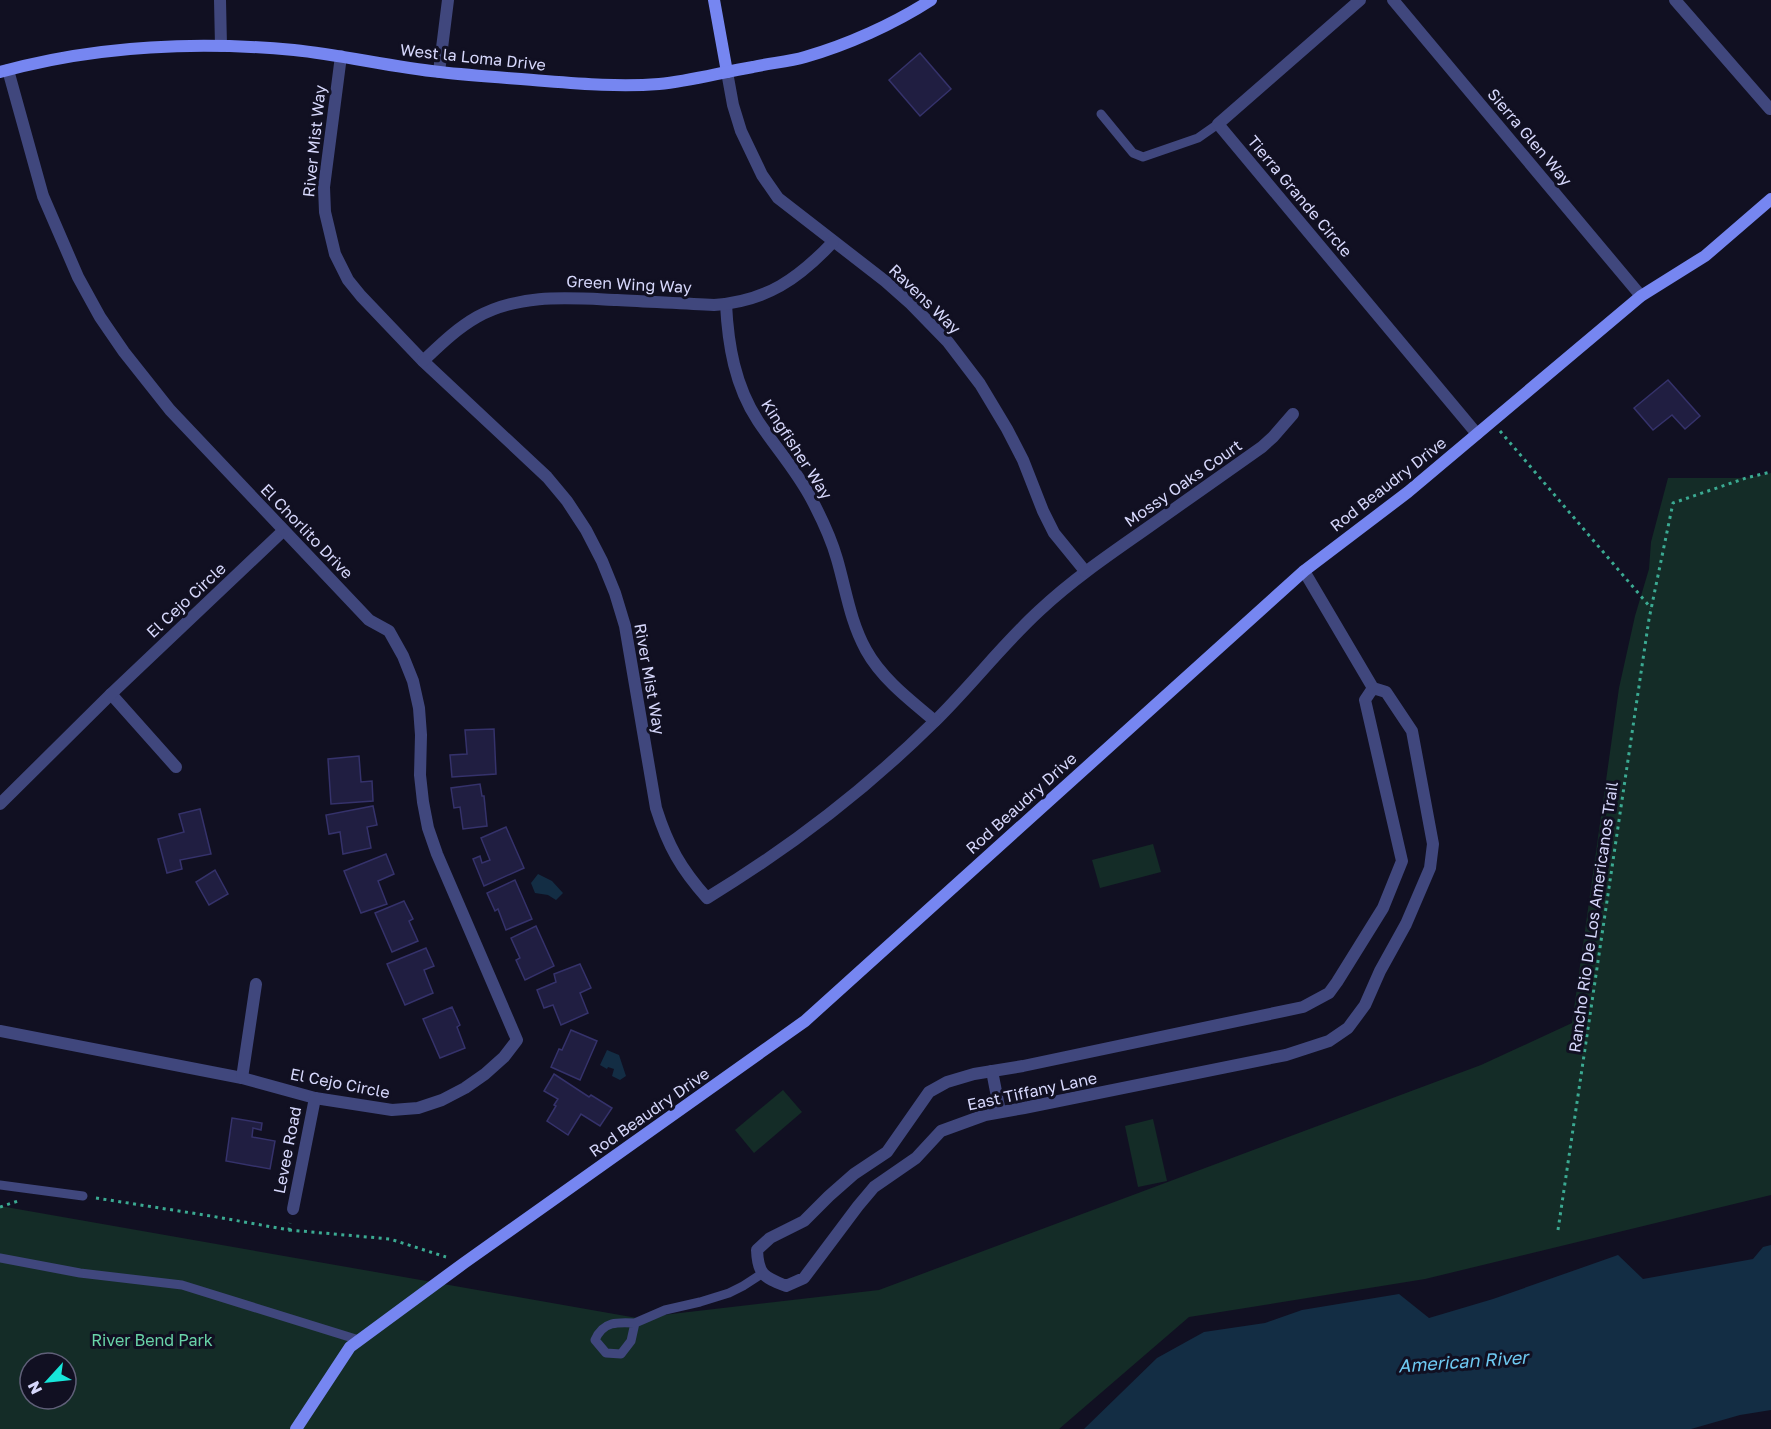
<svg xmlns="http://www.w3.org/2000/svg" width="1771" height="1429" font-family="'Golos Text',sans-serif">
  <rect width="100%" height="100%" fill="#111022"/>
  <!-- green -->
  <g fill="#142c27" fill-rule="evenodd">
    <path d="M1771 473V1195L1425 1279 1189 1317 1059 1429H0V1206L637 1318 879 1290 1481 1065 1572 1023 1619 688 1635 616 1649 569 1651 542 1668 478H1746ZM30 1363H66V1399H30Z"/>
    <polygon points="1153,844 1161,872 1100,888 1092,860"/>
    <polygon points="783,1090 802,1112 754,1153 735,1130"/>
    <polygon points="1153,1119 1167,1181 1138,1187 1125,1126"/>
  </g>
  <!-- water -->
  <g fill="#132d44">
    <polygon points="538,874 552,881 563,893 556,900 548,895 535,893 531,883"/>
    <polygon points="607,1050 619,1055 626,1076 620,1080 612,1076 614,1069 608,1067 607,1069 600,1065"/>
    <polygon points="1771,1245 1771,1410 1740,1415 1691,1429 1084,1429 1157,1358 1204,1332 1265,1323 1302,1310 1399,1294 1429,1318 1493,1299 1618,1255 1643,1279 1753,1259 1763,1247"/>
  </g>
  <!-- building -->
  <g fill="#201e41" stroke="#35326b" stroke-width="1.5">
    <polygon points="920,53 951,89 920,116 889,80"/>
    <polygon points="1668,380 1700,416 1685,429 1672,415 1653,430 1634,408"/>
    <polygon points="494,729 496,774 452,777 450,755 467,754 465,730"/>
    <polygon points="359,756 361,782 372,781 373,801 331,804 328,759"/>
    <polygon points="480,784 482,796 484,796 487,826 463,829 460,807 454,808 451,788"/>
    <polygon points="373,806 377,825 367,827 371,848 343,854 340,832 329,834 326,815"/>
    <polygon points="200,809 211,854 180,860 182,869 167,873 158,839 184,832 179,814"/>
    <polygon points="506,827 524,868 484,886 473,859 480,856 482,863 490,860 481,838"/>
    <polygon points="386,854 394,874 378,881 387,904 361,913 344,871"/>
    <polygon points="215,870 228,894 209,905 196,882"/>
    <polygon points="515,880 532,919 506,930 498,909 495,911 487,893"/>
    <polygon points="404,901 413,919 409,921 418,941 392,952 375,913"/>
    <polygon points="536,926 554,966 525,980 516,960 520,958 511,938"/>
    <polygon points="426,948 434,966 424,970 433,993 405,1005 387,964"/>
    <polygon points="580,964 591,988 580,993 588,1013 561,1025 553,1005 544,1008 537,990 556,982 554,974"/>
    <polygon points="452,1007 460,1025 457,1027 465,1048 440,1058 423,1019"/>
    <polygon points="571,1030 597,1041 580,1080 551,1067 559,1049 562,1050"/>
    <polygon points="554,1074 589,1097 591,1095 612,1108 600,1126 581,1114 568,1135 547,1121 556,1106 554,1105 558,1099 544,1091"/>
    <polygon points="232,1118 262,1123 261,1130 253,1128 252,1137 275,1141 270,1169 226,1161"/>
  </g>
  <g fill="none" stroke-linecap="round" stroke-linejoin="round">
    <!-- path -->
    <g stroke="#3baa92" stroke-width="3" stroke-dasharray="3 4.5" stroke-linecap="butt">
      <polyline points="1500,431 1651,608"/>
      <polyline points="96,1198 211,1216 289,1230 290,1223"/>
      <polyline points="0,1207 18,1201"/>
      <polyline points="289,1230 390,1239 446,1257"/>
      <polyline points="1558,1230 1649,619 1673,503 1746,478 1771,472"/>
    </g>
    <!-- lane -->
    <g stroke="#40477d" stroke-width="9">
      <polyline points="1101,114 1133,153 1143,157 1198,138 1218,124"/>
      <polyline points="0,1185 83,1196"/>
      <polyline points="0,1258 80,1273 182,1285 359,1340"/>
      <path d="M635 1323C618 1322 603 1321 595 1340L606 1353 621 1354 631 1341 635 1323 665 1310 700 1302 729 1293 743 1286 763 1273"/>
    </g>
    <!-- street -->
    <g stroke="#40477d" stroke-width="12">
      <polyline points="220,0 221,46"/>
      <polyline points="1360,0 1218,124 1477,434"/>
      <polyline points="1393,0 1641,296"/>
      <polyline points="1675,0 1770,109"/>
      <path d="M341 56 324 187 325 212 335 254 348 280 361 296 423 361 547 477 567 501 586 530 602 561 615 593 625 626 656 808C668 846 681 869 707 898 791 847 863 792 933 723 970 687 1001 646 1039 611 1071 581 1107 556 1143 531 1183 503 1222 475 1262 447L1273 437 1293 414"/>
      <polyline points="439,72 448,0"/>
      <polyline points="727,72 733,105 741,131 762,175 778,198 885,281 911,304 948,342 980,384 1007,429 1023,460 1043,511 1054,533 1085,571"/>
      <path d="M726 304C728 345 735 386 758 421 776 448 797 471 812 500 822 519 831 538 837 559 846 590 850 621 866 650 882 679 910 700 935 721"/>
      <path d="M423 361C440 345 456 329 477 317 520 293 570 298 617 300 650 302 682 303 714 305 767 301 798 279 833 242"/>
      <path d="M1304 571 1373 688 1386 692 1412 731 1433 844 1430 868 1406 924 1380 971 1365 1005 1348 1028 1329 1041 1286 1055 1024 1108 985 1115 941 1131 916 1158 874 1187 858 1206 804 1278 786 1286C764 1277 758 1275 757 1250L770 1238 804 1221 829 1196 854 1174 887 1152 929 1092 947 1082 974 1074 1023 1066 1303 1007 1329 993 1337 982 1383 908 1402 861 1365 700 1373 688"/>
      <polyline points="111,694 176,767"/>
      <polyline points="0,804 111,694 283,531"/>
      <polyline points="0,1031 242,1078 315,1098 392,1110 418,1108 442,1100 465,1088 485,1074 504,1057 517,1040 437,854 428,828 423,802 420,775 421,735 419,708 413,681 403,656 389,631 369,620 170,410 124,352 100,317 78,277 43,196 8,70"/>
      <polyline points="992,1071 1000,1112"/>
      <polyline points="242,1078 256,984"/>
      <polyline points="293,1209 315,1098"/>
    </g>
    <!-- secondary -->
    <g stroke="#7686f1" stroke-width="12">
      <polyline points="714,0 727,72"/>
      <path d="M0 72C94 46 197 41 294 50 343 55 391 67 440 72 475 76 510 78 545 81 583 84 621 87 659 84 691 81 722 72 753 67 770 63 788 62 805 57 847 45 894 24 931 0"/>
      <polyline points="296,1429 350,1347 464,1263 805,1021 1304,571 1408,492 1641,296 1705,256 1771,199"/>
    </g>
  </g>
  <g text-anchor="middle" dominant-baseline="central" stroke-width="6" stroke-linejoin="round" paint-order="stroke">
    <!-- street labels -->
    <g font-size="16" fill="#d6d7fb" stroke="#111022">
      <text transform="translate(473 57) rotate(6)">West la Loma Drive</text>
      <text transform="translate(1530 137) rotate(50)">Sierra Glen Way</text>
      <text transform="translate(314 141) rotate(-84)">River Mist Way</text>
      <text transform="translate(1300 196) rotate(50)">Tierra Grande Circle</text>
      <text transform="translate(629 284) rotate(3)">Green Wing Way</text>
      <text transform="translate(925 299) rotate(44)">Ravens Way</text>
      <text transform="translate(797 449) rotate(57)">Kingfisher Way</text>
      <text transform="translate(1183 483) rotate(-35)">Mossy Oaks Court</text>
      <text transform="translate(1388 484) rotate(-38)">Rod Beaudry Drive</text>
      <text transform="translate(307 531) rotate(46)">El Chorlito Drive</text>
      <text transform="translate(186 600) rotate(-43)">El Cejo Circle</text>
      <text transform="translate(650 679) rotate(80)">River Mist Way</text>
      <text transform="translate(1021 803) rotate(-42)">Rod Beaudry Drive</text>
      <text transform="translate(1593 917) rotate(-82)">Rancho Rio De Los Americanos Trail</text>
      <text transform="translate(340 1083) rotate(11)">El Cejo Circle</text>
      <text transform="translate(1032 1091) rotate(-12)">East Tiffany Lane</text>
      <text transform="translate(649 1112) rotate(-35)">Rod Beaudry Drive</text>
      <text transform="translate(287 1150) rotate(-79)">Levee Road</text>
    </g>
    <!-- park labels -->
    <g font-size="16" fill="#69d4a8" stroke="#111022">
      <text x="152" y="1340">River Bend Park</text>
    </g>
    <!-- water labels -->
    <g font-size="18" font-style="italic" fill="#6ec9f1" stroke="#111022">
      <text transform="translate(1463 1361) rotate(-4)">American River</text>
    </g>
  </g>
  <!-- north arrow -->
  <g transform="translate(48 1381) rotate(243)"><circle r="28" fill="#111022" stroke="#606079" stroke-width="1.5"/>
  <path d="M0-4.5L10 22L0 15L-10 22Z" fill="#17e6da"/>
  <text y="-9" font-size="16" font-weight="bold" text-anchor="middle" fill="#d6d7fb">N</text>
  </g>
</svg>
